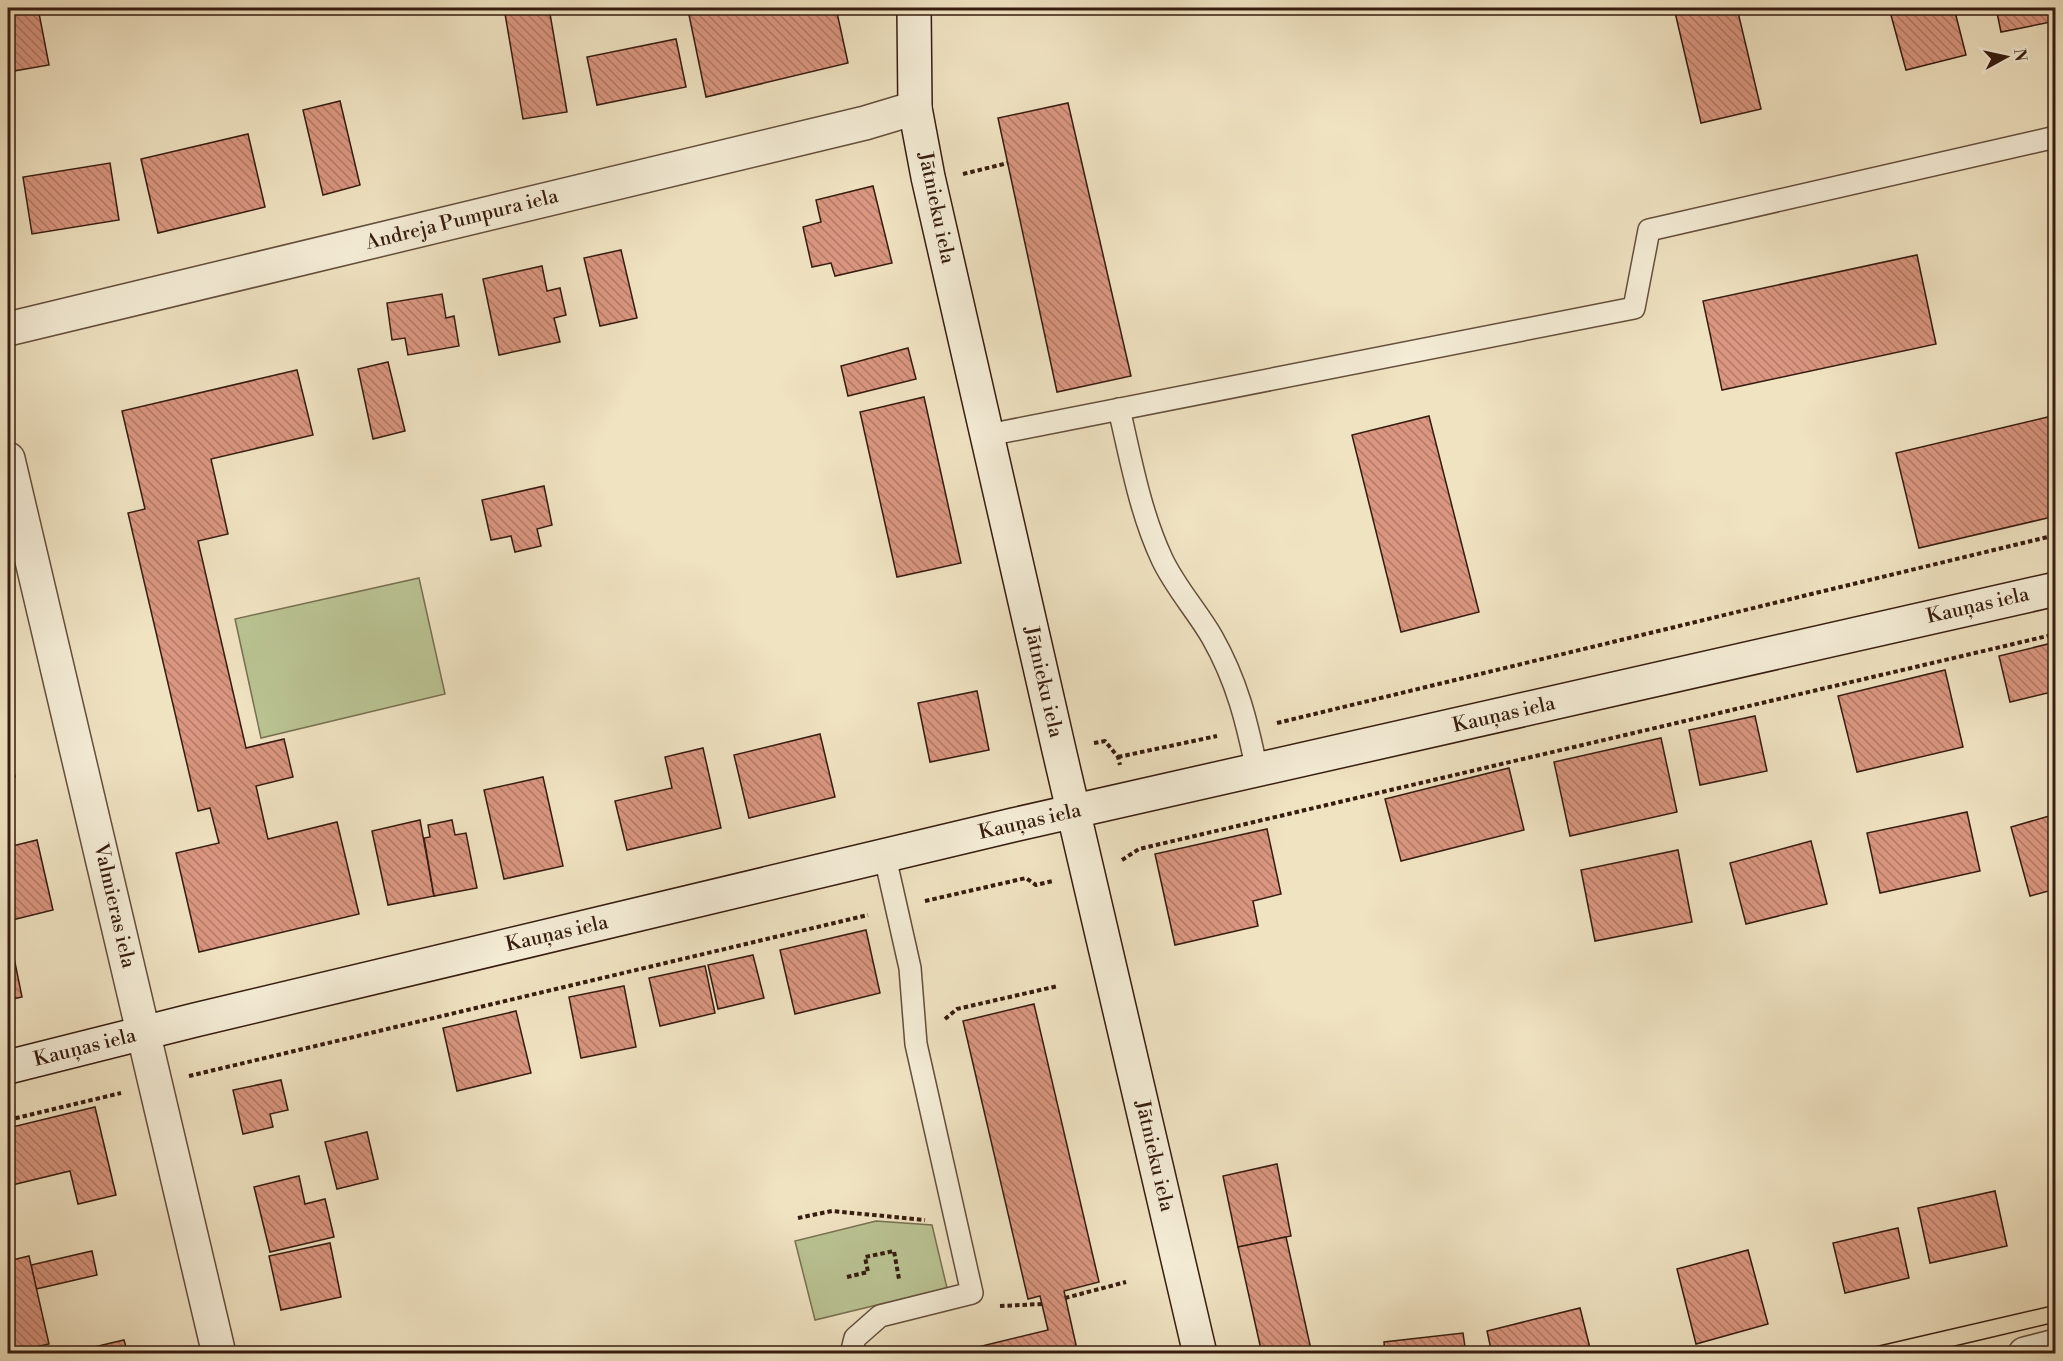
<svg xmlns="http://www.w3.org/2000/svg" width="2063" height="1361" font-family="'Libre Bodoni',serif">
  <defs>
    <pattern id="building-back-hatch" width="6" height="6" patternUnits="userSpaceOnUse" patternTransform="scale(1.5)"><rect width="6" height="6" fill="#da9680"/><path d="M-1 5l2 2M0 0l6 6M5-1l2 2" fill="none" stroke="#b27a67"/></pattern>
  </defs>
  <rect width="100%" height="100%" fill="#f0e3c2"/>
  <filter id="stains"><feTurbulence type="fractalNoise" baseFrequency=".00333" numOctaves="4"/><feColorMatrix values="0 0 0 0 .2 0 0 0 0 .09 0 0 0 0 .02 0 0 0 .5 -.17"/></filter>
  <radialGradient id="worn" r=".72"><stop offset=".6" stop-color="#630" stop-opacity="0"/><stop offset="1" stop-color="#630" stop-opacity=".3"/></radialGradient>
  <!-- green -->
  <g fill="#bac393" stroke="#787051" stroke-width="1.5">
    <polygon points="419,578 445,694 261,738 235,619"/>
    <polygon points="876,1221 932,1225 947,1288 815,1320 795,1241"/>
  </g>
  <!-- building -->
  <g fill="url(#building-back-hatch)" stroke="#361c0f" stroke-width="1.5">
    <polygon points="8,8 38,8 49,65 8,72"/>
    <polygon points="504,8 549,8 567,112 523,119"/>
    <polygon points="699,8 836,8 848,63 706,97 688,10"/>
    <polygon points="1674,8 1737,8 1761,109 1701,123"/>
    <polygon points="1889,8 1954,8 1966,55 1906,70"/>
    <polygon points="1996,8 2056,8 2056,21 2001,32"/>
    <polygon points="676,39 686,87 597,105 587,57"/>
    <polygon points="340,101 360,185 323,195 303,110"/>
    <polygon points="1068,103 1131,376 1057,392 998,118"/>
    <polygon points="248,134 265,207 158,233 141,159"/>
    <polygon points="110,163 119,220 32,234 23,177"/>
    <polygon points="873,186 892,263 835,276 831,263 812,267 803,227 821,222 816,200"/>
    <polygon points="621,250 637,318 600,326 584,258"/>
    <polygon points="1917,255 1936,344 1722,390 1703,301"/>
    <polygon points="542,266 547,291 560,288 566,315 554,318 560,342 499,355 483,279"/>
    <polygon points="442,294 446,318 454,316 459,346 408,355 405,338 392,340 387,303"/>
    <polygon points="908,348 916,379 848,396 841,366"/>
    <polygon points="388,362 405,431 373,439 358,369"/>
    <polygon points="297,370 313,435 211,459 228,534 198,541 246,748 284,739 293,777 256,786 268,839 337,822 359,914 199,952 176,853 219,843 210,808 198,811 128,513 145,509 122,411"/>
    <polygon points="924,397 961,563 897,577 860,412"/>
    <polygon points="2056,415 2056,516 1919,548 1896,453"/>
    <polygon points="1429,416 1479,612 1401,632 1352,435"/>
    <polygon points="544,486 552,525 537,529 541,546 515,552 511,536 491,540 482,500"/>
    <polygon points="2056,642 2056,691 2010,702 1999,656"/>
    <polygon points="1945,670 1963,747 1857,772 1838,696"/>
    <polygon points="977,691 989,750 930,762 918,703"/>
    <polygon points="1755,716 1767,771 1700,785 1689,730"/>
    <polygon points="820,734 835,797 749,818 734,755"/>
    <polygon points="1661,738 1677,812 1570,836 1554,762"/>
    <polygon points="8,743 15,777 8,779"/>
    <polygon points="703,748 721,828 627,850 615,801 672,788 665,757"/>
    <polygon points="1509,768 1524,830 1401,861 1385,799"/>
    <polygon points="543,777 563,866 504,879 484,790"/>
    <polygon points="1967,812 1980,871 1880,893 1867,833"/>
    <polygon points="2056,814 2056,889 2030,896 2011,827"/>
    <polygon points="420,820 434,896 388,905 372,831"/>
    <polygon points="452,820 455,835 466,833 477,888 434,896 424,838 430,837 428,825"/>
    <polygon points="1267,829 1281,894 1253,901 1258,926 1175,945 1155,854"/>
    <polygon points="37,840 53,910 8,921 8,847"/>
    <polygon points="1811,841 1827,904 1746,924 1730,863"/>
    <polygon points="1678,850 1692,922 1595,941 1581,870"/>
    <polygon points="866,930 880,993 795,1014 780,950"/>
    <polygon points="12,948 22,997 8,1000 8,949"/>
    <polygon points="753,955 764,998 718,1009 708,965"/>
    <polygon points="705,966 715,1013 660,1026 649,978"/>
    <polygon points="624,986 636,1047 581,1058 569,997"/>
    <polygon points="1034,1004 1099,1282 1064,1291 1078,1354 949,1354 1048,1330 1040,1296 1028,1299 963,1021"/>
    <polygon points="516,1011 531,1073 457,1091 443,1028"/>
    <polygon points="281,1080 288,1110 270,1114 273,1127 243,1134 233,1090"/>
    <polygon points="95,1107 116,1195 78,1204 70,1171 8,1186 8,1128"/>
    <polygon points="367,1132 378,1179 337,1189 325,1142"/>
    <polygon points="1277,1164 1291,1236 1238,1247 1223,1176"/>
    <polygon points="299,1176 305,1204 325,1199 334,1237 270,1252 254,1187"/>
    <polygon points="1995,1191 2007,1246 1930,1263 1918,1208"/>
    <polygon points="1898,1228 1909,1278 1845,1293 1833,1243"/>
    <polygon points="1286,1237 1312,1354 1262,1354 1238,1247"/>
    <polygon points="330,1243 341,1297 281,1310 269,1256"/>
    <polygon points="1748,1250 1768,1324 1696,1344 1677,1269"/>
    <polygon points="92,1251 97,1275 36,1289 31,1265"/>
    <polygon points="29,1256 49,1344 8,1353 8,1261"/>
    <polygon points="1580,1308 1591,1352 1492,1354 1487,1331"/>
    <polygon points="1463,1333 1466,1354 1385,1354 1384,1342"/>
    <polygon points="124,1340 128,1354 78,1354 77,1351"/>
  </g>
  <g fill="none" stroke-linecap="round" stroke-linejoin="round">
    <!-- lane casing -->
    <g stroke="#644e3c" stroke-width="24">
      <g id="lane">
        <path d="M1119 409C1131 460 1140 512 1162 559 1175 587 1197 611 1212 637 1237 681 1247 722 1257 771"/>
        <polyline points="988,435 1634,308 1649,230 2056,137"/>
        <polyline points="851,1354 855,1338 880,1316 972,1293 916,1044 910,968 885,857"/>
      </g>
    </g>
    <!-- street casing -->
    <g stroke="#644e3c" stroke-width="36">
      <g id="street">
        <polyline points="8,329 865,123 915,108"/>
        <polyline points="8,459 219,1354"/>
        <polyline points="2025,1354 2056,1346"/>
      </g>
    </g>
    <!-- secondary casing -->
    <g stroke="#361c0f" stroke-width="36">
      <g id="secondary">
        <polyline points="914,8 915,108 928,177 1059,750 1200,1354"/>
        <polyline points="8,1067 195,1020 1013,825 2056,589"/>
      </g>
    </g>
    <!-- path -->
    <g stroke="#361c0f" stroke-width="4" stroke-dasharray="4.5 3" stroke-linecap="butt">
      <polyline points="963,174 1008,163"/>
      <polyline points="1277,723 2056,535"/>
      <polyline points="1094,743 1105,741 1118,757 1120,765"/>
      <polyline points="1118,757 1217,736"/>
      <polyline points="1122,860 1139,849 2056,634"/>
      <polyline points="925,901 1026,878 1036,885 1053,881"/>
      <polyline points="945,1019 957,1009 1058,986"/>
      <polyline points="189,1076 868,915"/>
      <polyline points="8,1120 121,1093"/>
      <polyline points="798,1218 832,1211 925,1220"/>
      <polyline points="847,1277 868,1272 865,1257 894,1251 899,1279"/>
      <polyline points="1065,1298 1126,1282"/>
      <polyline points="1000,1306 1042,1304"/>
    </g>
    <!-- lane -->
    <use href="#lane" stroke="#f5edd7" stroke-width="21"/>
    <!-- street -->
    <use href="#street" stroke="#f5edd7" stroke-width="33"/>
    <!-- secondary -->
    <use href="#secondary" stroke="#f5edd7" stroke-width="33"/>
    <!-- tram -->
    <g stroke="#361c0f" stroke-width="1.5">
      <polyline points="1844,1354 2056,1305"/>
      <polyline points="1921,1354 2056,1322"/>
    </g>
  </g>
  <g text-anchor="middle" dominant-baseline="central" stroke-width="4.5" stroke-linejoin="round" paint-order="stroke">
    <!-- street labels -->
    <g font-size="20" fill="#361c0f" stroke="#f5edd7">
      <text transform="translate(936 208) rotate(78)">Jātnieku iela</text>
      <text transform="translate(462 220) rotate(-14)">Andreja Pumpura iela</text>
      <text transform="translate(1978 606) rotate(-13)">Kauņas iela</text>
      <text transform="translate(1043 682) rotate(77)">Jātnieku iela</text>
      <text transform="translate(1504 715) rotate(-13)">Kauņas iela</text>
      <text transform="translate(1030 822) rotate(-13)">Kauņas iela</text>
      <text transform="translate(114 906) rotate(77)">Valmieras iela</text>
      <text transform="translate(557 934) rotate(-13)">Kauņas iela</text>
      <text transform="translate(85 1048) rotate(-14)">Kauņas iela</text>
      <text transform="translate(1154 1156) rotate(77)">Jātnieku iela</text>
    </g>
  </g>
  <!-- margin -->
  <rect width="2063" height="1361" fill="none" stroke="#f0e3c2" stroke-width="30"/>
  <rect x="9" y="9" width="2045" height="1343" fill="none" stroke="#361c0f" stroke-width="3"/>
  <rect x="15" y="15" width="2033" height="1331" fill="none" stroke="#361c0f" stroke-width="1.5"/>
  <!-- north arrow -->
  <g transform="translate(2006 57) rotate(82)" stroke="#f5edd7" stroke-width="4.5" paint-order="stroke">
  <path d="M0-4.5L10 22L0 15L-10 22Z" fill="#361c0f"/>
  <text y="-9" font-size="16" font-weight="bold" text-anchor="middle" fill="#361c0f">N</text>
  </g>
  <rect width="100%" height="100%" filter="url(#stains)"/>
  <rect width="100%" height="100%" fill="url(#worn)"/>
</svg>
